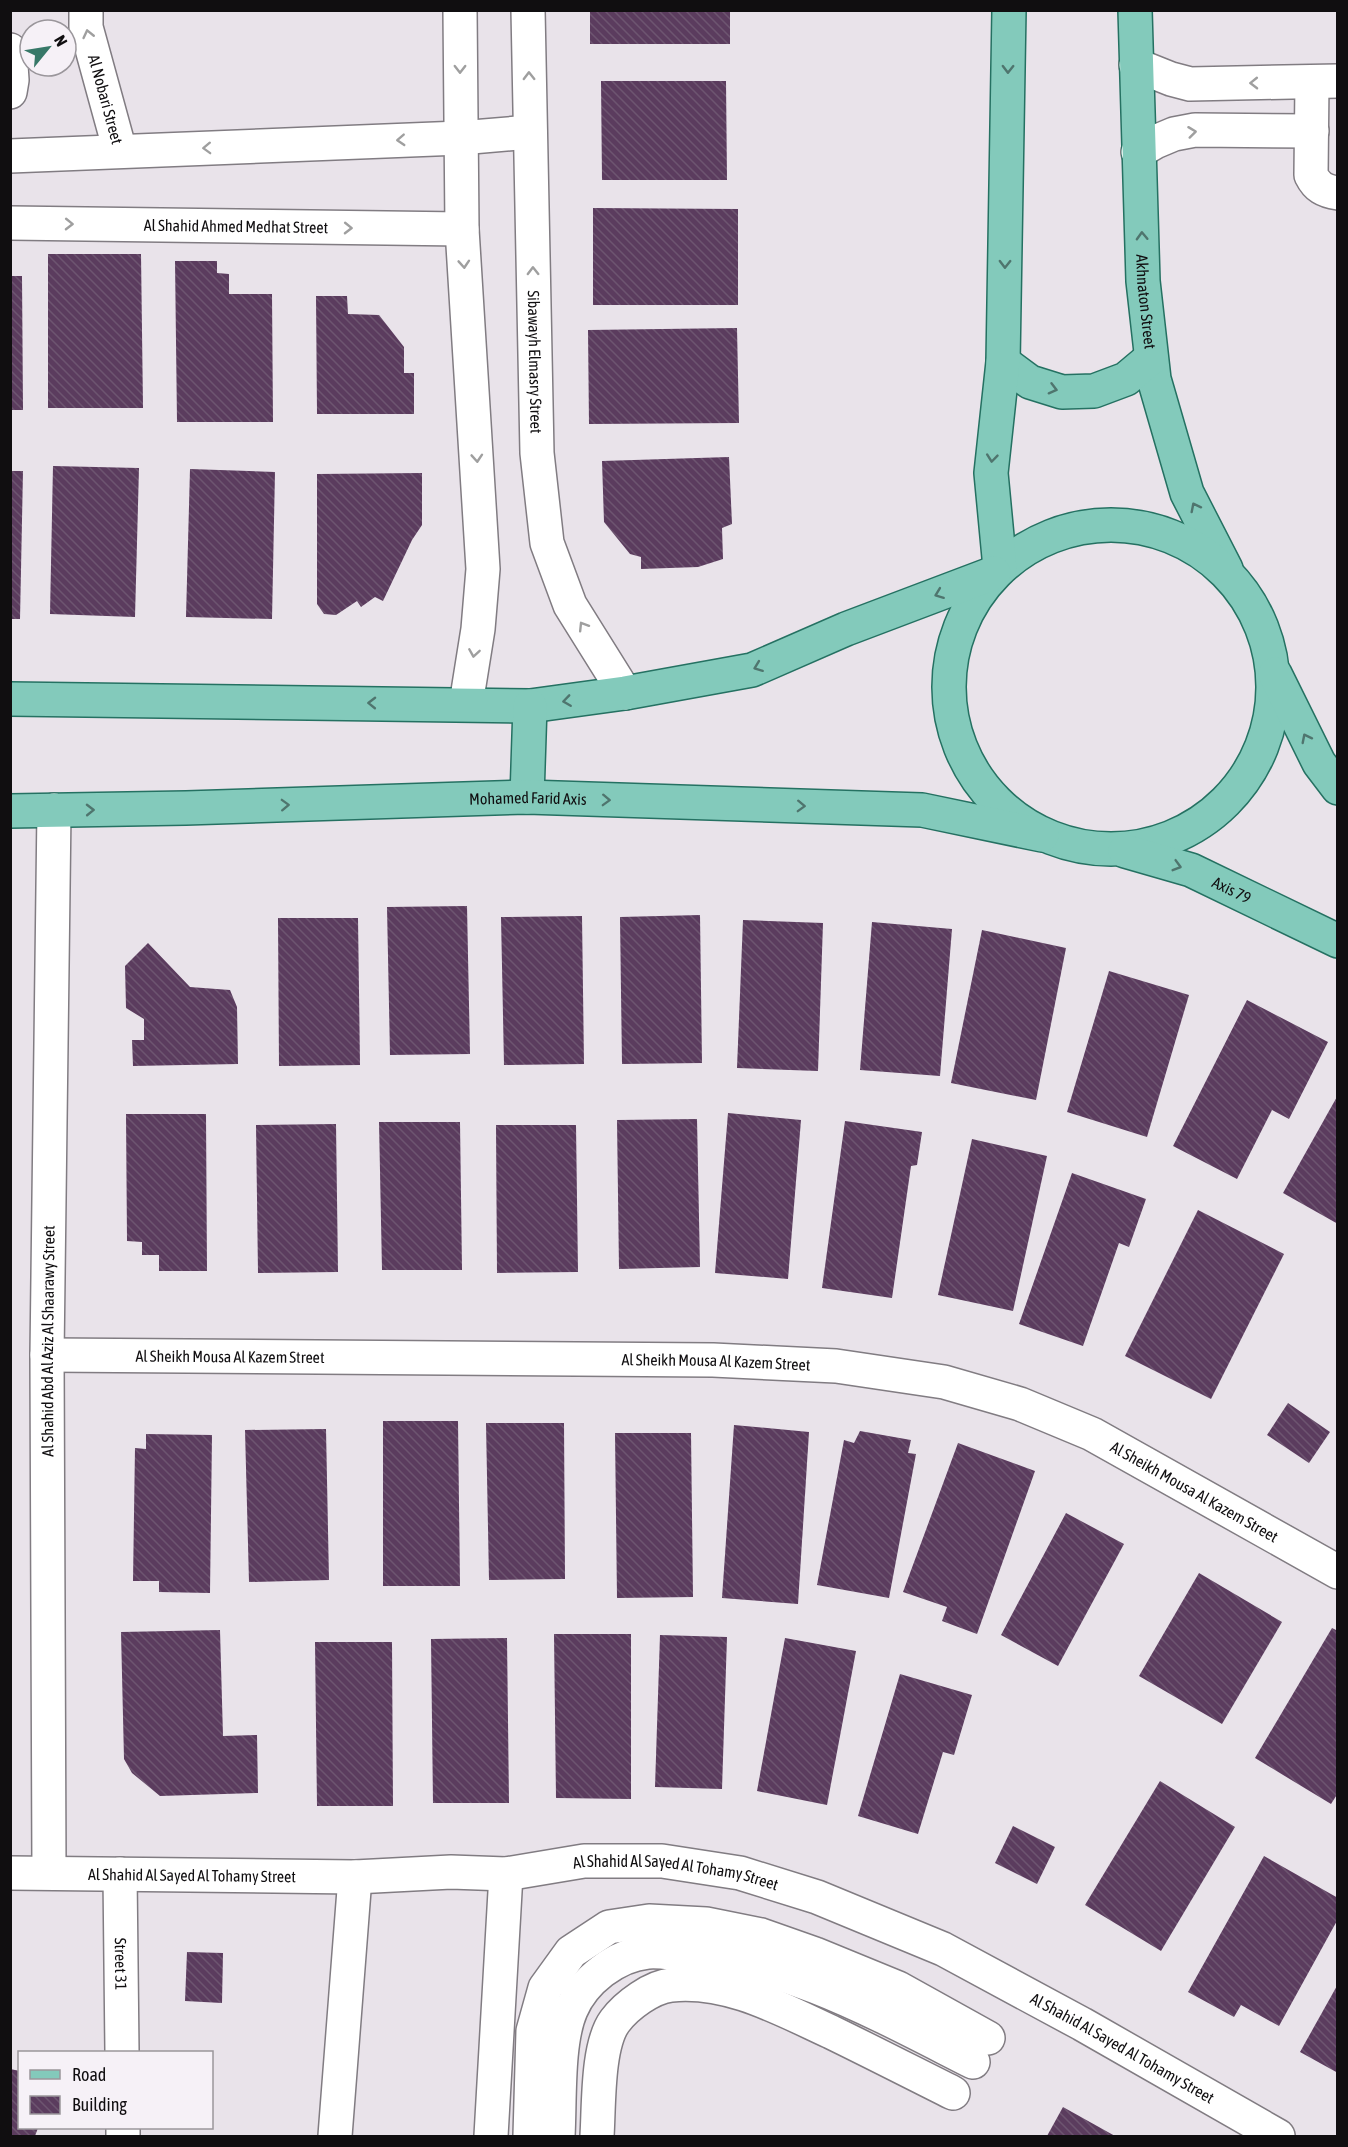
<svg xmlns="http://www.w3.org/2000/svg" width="1348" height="2147" font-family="'Asap Condensed',sans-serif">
  <defs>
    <pattern id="building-back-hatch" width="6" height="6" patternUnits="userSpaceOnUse" patternTransform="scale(1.5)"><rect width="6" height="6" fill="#5b3c5e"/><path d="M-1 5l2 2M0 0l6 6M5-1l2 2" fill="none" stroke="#6d5570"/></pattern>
  </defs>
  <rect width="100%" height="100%" fill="#e9e3ea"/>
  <!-- building -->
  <g fill="url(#building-back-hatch)">
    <rect x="590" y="10" width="140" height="34"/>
    <polygon points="601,81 726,81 727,180 602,180"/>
    <polygon points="593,208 738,209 738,305 593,305"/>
    <polygon points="48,254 141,254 143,408 48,408"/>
    <polygon points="175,261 217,261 217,273 229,274 229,294 272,294 273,422 177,422"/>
    <polygon points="10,276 22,276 23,410 10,410"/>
    <polygon points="316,296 347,296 348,314 379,315 404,347 404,373 414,373 414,414 317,414"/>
    <polygon points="737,328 739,423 589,424 588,330"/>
    <polygon points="729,457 732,524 722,528 723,559 698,567 641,569 641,557 630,554 604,522 602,461"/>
    <polygon points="53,466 139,468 135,617 50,614"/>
    <polygon points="190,469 275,472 272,619 186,617"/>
    <polygon points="10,471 23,471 20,619 10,619"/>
    <polygon points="422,473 422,525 412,540 383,601 375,597 361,607 357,601 336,615 324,614 317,604 317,474"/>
    <polygon points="467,906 470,1054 390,1055 387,907"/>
    <polygon points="700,915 702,1063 622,1064 620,917"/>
    <polygon points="582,916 584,1064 504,1065 501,917"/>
    <polygon points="278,918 358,918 360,1065 279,1066"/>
    <polygon points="743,920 823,923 818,1071 737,1068"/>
    <polygon points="872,922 952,929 940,1076 860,1070"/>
    <polygon points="982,930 1066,948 1036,1100 951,1083"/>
    <polygon points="148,943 190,987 230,990 237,1007 238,1064 133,1066 132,1040 144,1040 144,1019 126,1008 125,966"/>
    <polygon points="1109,971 1189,995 1147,1137 1067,1112"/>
    <polygon points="1247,1000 1328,1042 1289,1119 1272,1110 1237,1179 1173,1146"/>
    <polygon points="1338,1095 1338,1224 1283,1193"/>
    <polygon points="728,1113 801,1120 788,1279 715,1273"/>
    <polygon points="126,1114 206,1114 207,1271 159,1271 159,1255 142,1255 142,1242 127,1241"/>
    <polygon points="697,1119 700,1267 619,1269 617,1120"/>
    <polygon points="845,1121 922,1132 917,1165 911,1166 892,1298 822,1288"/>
    <polygon points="379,1122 460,1122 462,1270 382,1270"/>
    <polygon points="336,1124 338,1272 258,1273 256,1125"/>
    <polygon points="496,1125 576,1125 578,1272 497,1273"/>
    <polygon points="972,1139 1047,1156 1013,1311 938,1295"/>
    <polygon points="1072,1173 1146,1199 1129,1247 1119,1243 1083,1346 1019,1324"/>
    <polygon points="1198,1210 1284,1254 1211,1399 1125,1356"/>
    <polygon points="1288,1403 1330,1432 1309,1463 1267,1435"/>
    <polygon points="383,1421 458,1421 460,1586 383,1586"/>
    <polygon points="486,1423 564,1423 565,1579 489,1580"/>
    <polygon points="734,1425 809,1432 798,1604 722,1598"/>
    <polygon points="326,1429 329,1580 249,1582 245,1430"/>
    <polygon points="860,1431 911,1440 908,1453 916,1454 889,1598 817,1585 844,1440 854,1443"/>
    <polygon points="615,1433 691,1433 693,1597 617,1598"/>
    <polygon points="146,1434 212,1435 210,1593 159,1592 159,1581 133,1581 135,1448 146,1449"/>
    <polygon points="958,1443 1035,1471 977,1634 942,1621 947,1607 903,1592"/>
    <polygon points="1066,1513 1124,1544 1058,1666 1001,1635"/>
    <polygon points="1199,1573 1282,1622 1222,1724 1139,1676"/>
    <polygon points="1332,1628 1338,1631 1338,1793 1331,1804 1255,1758"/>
    <polygon points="220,1630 223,1736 257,1735 258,1793 160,1796 132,1773 124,1759 121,1632"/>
    <polygon points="554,1634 631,1634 631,1799 556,1798"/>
    <polygon points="660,1635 727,1637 722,1789 655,1787"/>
    <polygon points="507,1638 509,1803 433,1803 431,1639"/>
    <polygon points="785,1638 856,1651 827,1805 757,1791"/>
    <polygon points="315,1642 392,1642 393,1806 317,1806"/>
    <polygon points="900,1674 972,1695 954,1755 943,1752 918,1834 858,1816"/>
    <polygon points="1160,1781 1235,1827 1161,1951 1085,1905"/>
    <polygon points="1013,1826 1055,1847 1037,1884 995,1863"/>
    <polygon points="1264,1856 1338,1898 1338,1919 1279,2026 1241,2005 1234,2017 1188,1992"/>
    <polygon points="187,1952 223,1953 222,2003 185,2001"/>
    <polygon points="1338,1984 1338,2073 1300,2052"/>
    <polygon points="10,2069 20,2071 20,2128 38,2128 35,2136 10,2136"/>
    <polygon points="1063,2107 1115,2136 1047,2136"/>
  </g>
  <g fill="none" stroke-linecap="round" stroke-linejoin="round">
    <!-- minor casing -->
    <g stroke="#817c82" stroke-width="36">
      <g id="minor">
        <path id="s1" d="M86 10V27L120 151"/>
        <polyline points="460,10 462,229 483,569 478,629 466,704"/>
        <path id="s2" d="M528 10 537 453 547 543 570 605 625 693"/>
        <polyline points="10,50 12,80 10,92"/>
        <polyline points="1136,65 1171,79 1190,84 1338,81"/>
        <path d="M1312 82 1311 175C1317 187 1324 191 1338 193"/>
        <polyline points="1138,152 1155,142 1174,134 1195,130 1312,131"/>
        <polyline points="10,156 460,138 530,132"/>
        <path id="s3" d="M10 223 462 229"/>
        <path id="s4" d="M47 1355 713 1360 836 1366 944 1382 1020 1404 1092 1434 1338 1572"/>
        <path id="s5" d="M49 1872 47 1355 54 810"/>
        <path id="s6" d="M10 1873 355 1877 451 1872 506 1874 584 1861H662L740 1873 817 1897 943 1949 1082 2024 1278 2136"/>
        <path id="s7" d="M120 1874 122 2052"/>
        <polyline points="123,2128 123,2136"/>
        <polyline points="335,2136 355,1877"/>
        <polyline points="491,2136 506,1874"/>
        <polyline points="530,2136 533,2031 545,1988 571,1952 609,1927 649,1921 706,1924 761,1935 815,1954 898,1988 988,2038"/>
        <path d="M558 2136C560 2100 557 2042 571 2010 583 1981 616 1955 648 1952 658 1951 669 1953 680 1954 783 1960 882 2016 973 2062"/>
        <path d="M597 2136C599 2105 597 2045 615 2021 627 2005 652 1987 671 1985 728 1979 781 2009 831 2032 872 2052 913 2073 953 2093"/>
      </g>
    </g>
    <!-- major casing -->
    <g stroke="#257162" stroke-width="36">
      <g id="major">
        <path id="s8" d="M1135 10 1143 281 1154 379 1187 493 1226 569"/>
        <polyline points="1003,362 1030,382 1062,392 1094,391 1126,379 1151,358"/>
        <circle cx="1111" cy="687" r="162"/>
        <polyline points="1000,568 991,473 1003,362 1009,10"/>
        <polyline points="1275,674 1319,763 1338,788"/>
        <polyline points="10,699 530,706 625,693 752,670 846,629 994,573"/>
        <polyline points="527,797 530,706"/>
        <path id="s9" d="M10 811 186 808 527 797 922 810 1042 835"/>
        <path id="s10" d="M1125 851 1191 870 1338 941"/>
      </g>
    </g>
    <!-- minor -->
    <use href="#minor" stroke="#fff" stroke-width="33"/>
    <!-- major -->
    <use href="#major" stroke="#83cabb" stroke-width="33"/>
  </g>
  <!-- one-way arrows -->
  <defs><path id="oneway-chevron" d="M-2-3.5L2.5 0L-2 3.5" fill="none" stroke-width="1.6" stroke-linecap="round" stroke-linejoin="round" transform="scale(1.5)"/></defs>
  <g stroke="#9f9f9f">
    <use href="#oneway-chevron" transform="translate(88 34) rotate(-103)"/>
    <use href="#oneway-chevron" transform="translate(460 69) rotate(90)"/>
    <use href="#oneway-chevron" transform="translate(529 76) rotate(-91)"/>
    <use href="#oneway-chevron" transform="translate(1254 83) rotate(179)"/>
    <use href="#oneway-chevron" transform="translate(1192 132) rotate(-7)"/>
    <use href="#oneway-chevron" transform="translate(401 140) rotate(177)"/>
    <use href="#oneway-chevron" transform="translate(207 148) rotate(178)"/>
    <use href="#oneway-chevron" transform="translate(69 224) rotate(1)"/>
    <use href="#oneway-chevron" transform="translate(348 228) rotate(1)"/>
    <use href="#oneway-chevron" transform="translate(464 264) rotate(86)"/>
    <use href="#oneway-chevron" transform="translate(533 271) rotate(-91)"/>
    <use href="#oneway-chevron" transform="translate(477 458) rotate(86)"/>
    <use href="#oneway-chevron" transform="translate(583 626) rotate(-122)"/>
    <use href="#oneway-chevron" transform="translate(474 653) rotate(99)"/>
  </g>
  <g stroke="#4f756e">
    <use href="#oneway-chevron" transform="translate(1008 69) rotate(91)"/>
    <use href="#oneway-chevron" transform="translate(1142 236) rotate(-92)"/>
    <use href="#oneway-chevron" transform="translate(1005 264) rotate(91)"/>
    <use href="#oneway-chevron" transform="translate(1053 389) rotate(15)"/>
    <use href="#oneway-chevron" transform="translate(992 458) rotate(96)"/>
    <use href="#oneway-chevron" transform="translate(1195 507) rotate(-117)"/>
    <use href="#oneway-chevron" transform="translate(939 594) rotate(159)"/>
    <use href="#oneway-chevron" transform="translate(758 667) rotate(159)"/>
    <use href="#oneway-chevron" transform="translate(567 701) rotate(172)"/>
    <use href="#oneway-chevron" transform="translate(372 703) rotate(-179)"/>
    <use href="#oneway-chevron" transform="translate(1306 738) rotate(-117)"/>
    <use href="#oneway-chevron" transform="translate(606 800) rotate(2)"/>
    <use href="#oneway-chevron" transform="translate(285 805) rotate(-2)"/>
    <use href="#oneway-chevron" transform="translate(801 806) rotate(2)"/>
    <use href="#oneway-chevron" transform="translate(90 810) rotate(-1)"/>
    <use href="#oneway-chevron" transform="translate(1177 866) rotate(16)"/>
  </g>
  <g text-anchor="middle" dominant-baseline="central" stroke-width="6" stroke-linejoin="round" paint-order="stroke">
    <!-- street labels -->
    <g font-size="16" fill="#100e10" stroke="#f6f1f7">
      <text stroke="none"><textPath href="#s1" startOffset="92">Al Nobari Street</textPath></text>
      <text stroke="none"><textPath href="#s3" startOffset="226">Al Shahid Ahmed Medhat Street</textPath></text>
      <text stroke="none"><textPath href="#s8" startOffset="292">Akhnaton Street</textPath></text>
      <text stroke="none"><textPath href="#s2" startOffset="352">Sibawayh Elmasry Street</textPath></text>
      <text stroke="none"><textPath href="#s9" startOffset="518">Mohamed Farid Axis</textPath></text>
      <text stroke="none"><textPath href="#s10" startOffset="114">Axis 79</textPath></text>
      <text stroke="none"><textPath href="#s5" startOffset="531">Al Shahid Abd Al Aziz Al Shaarawy Street</textPath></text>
      <text stroke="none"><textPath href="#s4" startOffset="183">Al Sheikh Mousa Al Kazem Street</textPath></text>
      <text stroke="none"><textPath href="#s4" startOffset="669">Al Sheikh Mousa Al Kazem Street</textPath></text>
      <text stroke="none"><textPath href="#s4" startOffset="1173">Al Sheikh Mousa Al Kazem Street</textPath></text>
      <text stroke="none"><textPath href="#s6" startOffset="182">Al Shahid Al Sayed Al Tohamy Street</textPath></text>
      <text stroke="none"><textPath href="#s6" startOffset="668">Al Shahid Al Sayed Al Tohamy Street</textPath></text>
      <text stroke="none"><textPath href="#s7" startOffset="90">Street 31</textPath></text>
      <text stroke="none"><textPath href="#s6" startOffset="1154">Al Shahid Al Sayed Al Tohamy Street</textPath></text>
    </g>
  </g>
  <!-- border -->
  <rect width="1348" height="2147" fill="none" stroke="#100e10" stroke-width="24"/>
  <!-- legend -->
  <rect x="18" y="2051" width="195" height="78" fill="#f6f1f7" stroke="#9a969b" stroke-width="1.5"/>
  <rect x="30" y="2070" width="30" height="9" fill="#83cabb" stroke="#9a969b" stroke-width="1.5"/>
  <text x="72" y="2081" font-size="18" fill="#100e10">Road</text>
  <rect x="30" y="2096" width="30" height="18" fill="url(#building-back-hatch)" stroke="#9a969b" stroke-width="1.5"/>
  <text x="72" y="2111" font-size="18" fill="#100e10">Building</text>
  <!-- north arrow -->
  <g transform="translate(48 48) rotate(60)"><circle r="28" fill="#f6f1f7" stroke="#9a969b" stroke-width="1.5"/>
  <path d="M0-4.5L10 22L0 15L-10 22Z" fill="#377868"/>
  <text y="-9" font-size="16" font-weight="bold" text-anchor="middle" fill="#100e10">N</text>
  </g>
</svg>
